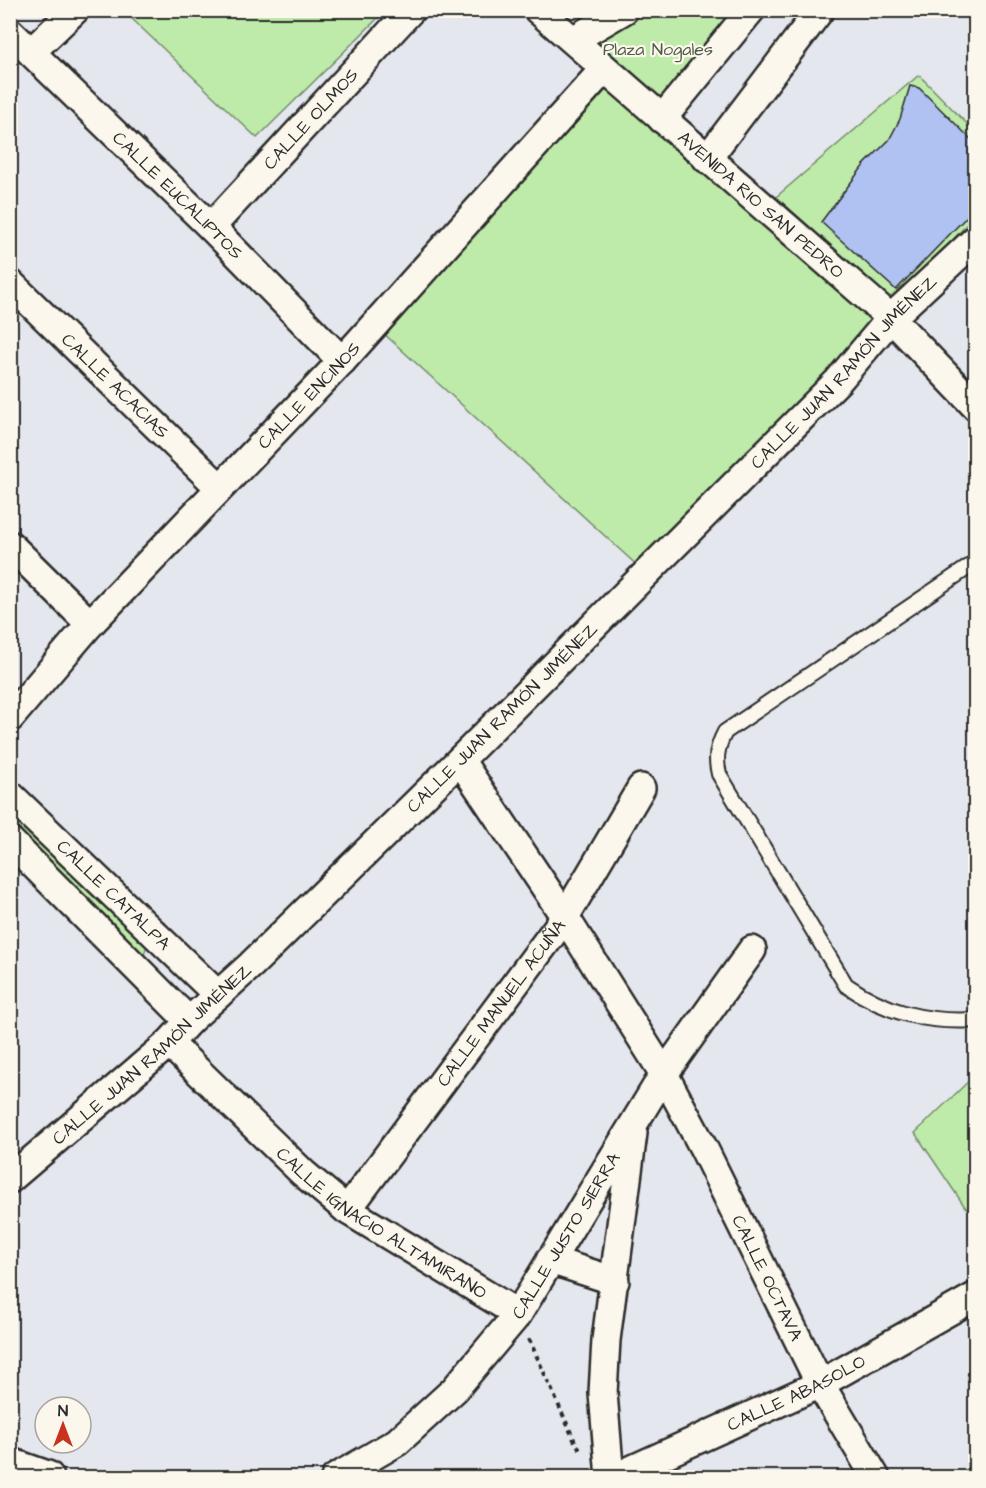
<svg xmlns="http://www.w3.org/2000/svg" width="986" height="1488" font-family="'Architects Daughter',sans-serif">
  <rect width="100%" height="100%" fill="#e4e7ee"/>
  <filter id="ink" filterUnits="userSpaceOnUse"><feTurbulence type="fractalNoise" baseFrequency=".0167" numOctaves="2"/><feDisplacementMap in="SourceGraphic" scale="12" xChannelSelector="R" yChannelSelector="G"/><feConvolveMatrix kernelMatrix="1 2 1 2 8 2 1 2 1" color-interpolation-filters="sRGB"/></filter>
  <g filter="url(#ink)">
    <!-- green -->
    <g fill="#beeba9" stroke="#748b6a" stroke-width="1.5">
      <polygon points="133,11 382,10 384,12 257,138 129,16"/>
      <polygon points="641,11 739,11 663,105 591,39"/>
      <polygon points="919,75 975,132 975,215 896,304 776,197"/>
      <polygon points="608,88 882,324 641,569 381,331"/>
      <polygon points="10,808 147,945 143,958 11,821"/>
      <polygon points="975,1075 975,1215 965,1207 915,1133"/>
    </g>
    <!-- building -->
    <polygon fill="#b0c2f2" stroke="#2b2b2b" stroke-width="1.5" points="910,86 919,88 976,144 976,207 896,290 821,222 864,165 889,140 900,119"/>
    <g fill="none" stroke-linecap="round" stroke-linejoin="round">
      <!-- lane casing -->
      <g stroke="#2b2b2b" stroke-width="18">
        <path id="lane" d="M976 562 725 732C717 747 715 758 719 774L846 985C887 1013 926 1023 976 1020"/>
      </g>
      <!-- street casing -->
      <g stroke="#2b2b2b" stroke-width="32">
        <g id="street">
          <path id="s1" d="M538 10 891 318 976 407"/>
          <path id="s2" d="M10 32 211 227 342 361"/>
          <polyline points="573,40 624,10"/>
          <polyline points="31,52 75,10"/>
          <polyline points="662,119 751,10"/>
          <polyline points="707,159 820,10"/>
          <path id="s3" d="M211 227 411 10"/>
          <path id="s4" d="M10 283 219 487"/>
          <polyline points="10,545 90,624"/>
          <path id="s5" d="M10 718 90 624 342 361 604 69"/>
          <path id="s6" d="M460 760 565 917 664 1074 704 1149 820 1384 876 1478"/>
          <path id="s7" d="M10 795 218 995"/>
          <polyline points="10,841 189,1021"/>
          <path id="s8" d="M169 1043 303 1173 347 1210 518 1314"/>
          <path id="s9" d="M10 1179 169 1043 189 1021 251 965 460 760 838 381 891 318 976 239"/>
          <path id="s10" d="M347 1210 565 917 641 788"/>
          <polyline points="550,1260 615,1281"/>
          <path id="s11" d="M335 1478 397 1442 454 1390 518 1314 664 1074 752 950"/>
          <polyline points="610,1478 603,1393 606,1340 633,1133"/>
          <path id="s12" d="M613 1478 820 1384 976 1296"/>
        </g>
      </g>
      <!-- secondary casing -->
      <g stroke="#2b2b2b" stroke-width="38">
        <polyline id="secondary" points="10,1465 47,1478"/>
      </g>
      <!-- path -->
      <polyline stroke="#2b2b2b" stroke-width="4" stroke-dasharray="4.5 4.5" stroke-linecap="butt" points="529,1339 576,1444 582,1451"/>
      <!-- lane -->
      <use href="#lane" stroke="#fbf7ec" stroke-width="14"/>
      <!-- street -->
      <use href="#street" stroke="#fbf7ec" stroke-width="27"/>
      <!-- secondary -->
      <use href="#secondary" stroke="#fbf7ec" stroke-width="33"/>
    </g>
  </g>
  <g text-anchor="middle" dominant-baseline="central" stroke-width="4.5" stroke-linejoin="round" paint-order="stroke">
    <!-- park labels -->
    <g font-size="18" fill="#505b4a" stroke="#fbf7ec">
      <text x="658" y="49">Plaza Nogales</text>
    </g>
    <!-- street labels -->
    <g font-size="18" fill="#2b2b2b" stroke="#fbf7ec">
      <text stroke="none"><textPath href="#s3" startOffset="147">CALLE OLMOS</textPath></text>
      <text stroke="none"><textPath href="#s2" startOffset="234">CALLE EUCALIPTOS</textPath></text>
      <text stroke="none"><textPath href="#s1" startOffset="296">AVENIDA RIO SAN PEDRO</textPath></text>
      <text stroke="none"><textPath href="#s9" startOffset="1161">CALLE JUAN RAMÓN JIMÉNEZ</textPath></text>
      <text stroke="none"><textPath href="#s4" startOffset="147">CALLE ACACIAS</textPath></text>
      <text stroke="none"><textPath href="#s5" startOffset="440">CALLE ENCINOS</textPath></text>
      <text stroke="none"><textPath href="#s9" startOffset="675">CALLE JUAN RAMÓN JIMÉNEZ</textPath></text>
      <text stroke="none"><textPath href="#s7" startOffset="144">CALLE CATALPA</textPath></text>
      <text stroke="none"><textPath href="#s10" startOffset="258">CALLE MANUEL ACUÑA</textPath></text>
      <text stroke="none"><textPath href="#s9" startOffset="189">CALLE JUAN RAMÓN JIMÉNEZ</textPath></text>
      <text stroke="none"><textPath href="#s8" startOffset="280">CALLE IGNACIO ALTAMIRANO</textPath></text>
      <text stroke="none"><textPath href="#s11" startOffset="340">CALLE JUSTO SIERRA</textPath></text>
      <text stroke="none"><textPath href="#s6" startOffset="603">CALLE OCTAVA</textPath></text>
      <text stroke="none"><textPath href="#s12" startOffset="202">CALLE ABASOLO</textPath></text>
    </g>
  </g>
  <!-- margin -->
  <rect width="986" height="1488" fill="none" stroke="#fbf7ec" stroke-width="36"/>
  <rect x="18" y="18" width="950" height="1452" fill="none" stroke="#2b2b2b" stroke-width="2" filter="url(#ink)"/>
  <!-- north arrow -->
  <g transform="translate(63 1425)"><circle r="28" fill="#fbf7ec" stroke="#a8a59f" stroke-width="1.5"/>
  <path d="M0-4.5L10 22L0 15L-10 22Z" fill="#c8321e"/>
  <text y="-9" font-size="16" font-weight="bold" text-anchor="middle" fill="#2b2b2b">N</text>
  </g>
</svg>
